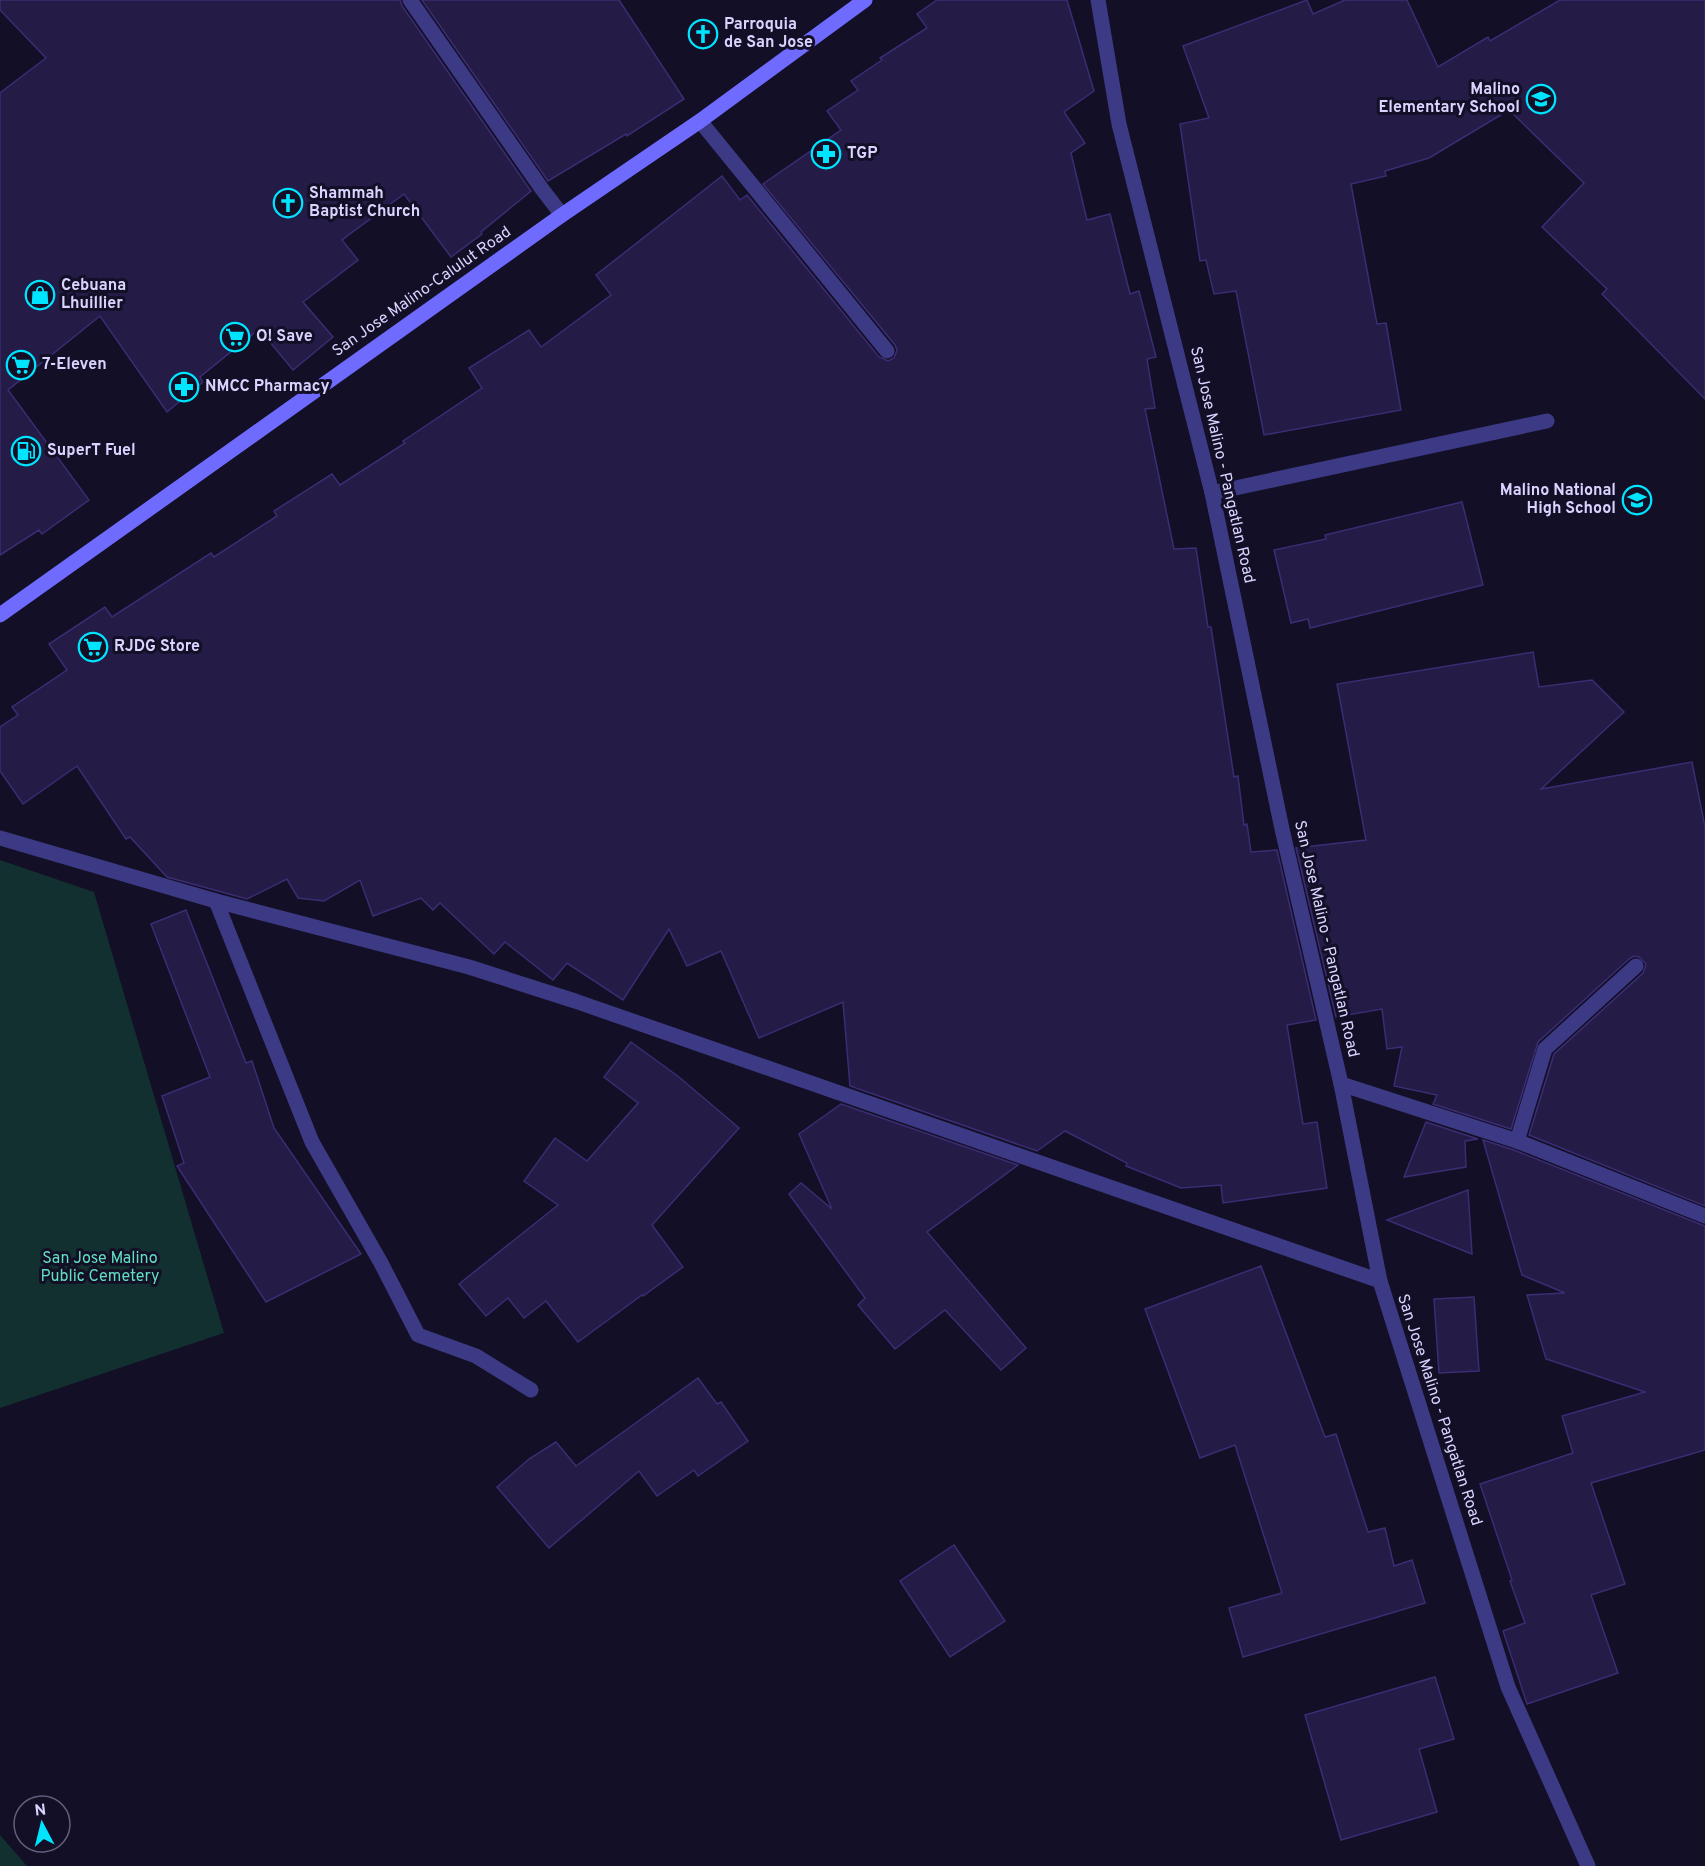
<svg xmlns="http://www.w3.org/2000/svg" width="1705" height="1866" font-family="Overpass,sans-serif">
  <rect width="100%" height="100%" fill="#130f26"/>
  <!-- green -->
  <g fill="#12302f">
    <polygon points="0,860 94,892 224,1333 0,1408"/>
    <polygon points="0,1835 27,1866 0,1866"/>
  </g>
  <!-- building -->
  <g fill="#241b47" stroke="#3b2d73" stroke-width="1.5">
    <polygon points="0,0 400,0 402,6 531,191 481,232 482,234 451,257 404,194 342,240 358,260 303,302 333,337 293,370 259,329 200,377 203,382 167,412 100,316 8,390 89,500 42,534 39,530 0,555 0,93 46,58 0,10"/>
    <polygon points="422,0 619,0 684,99 627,136 626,134 548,181"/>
    <polygon points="937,0 1067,0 1094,91 1064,112 1085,143 1071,153 1087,220 1110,214 1130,294 1139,291 1156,357 1147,359 1155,408 1145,409 1174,549 1196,548 1208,627 1211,627 1234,777 1238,776 1244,825 1247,824 1251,852 1277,850 1316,1020 1287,1025 1303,1124 1317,1122 1327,1188 1223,1203 1221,1185 1181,1188 1126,1166 1127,1163 1065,1131 1037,1151 850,1086 843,1002 759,1038 721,951 687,966 669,929 623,1000 567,963 553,980 505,942 494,954 440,903 433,910 421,898 373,916 360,880 324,901 298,898 287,879 247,899 167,877 130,837 126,839 77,766 23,804 0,771 0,727 18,715 12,707 67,670 49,644 105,607 112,617 211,553 214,557 277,516 274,511 332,474 340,485 405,443 403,441 482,388 469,368 529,330 541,347 611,295 596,275 722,176 740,200 747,195 879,357 888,361 894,358 897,350 895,345 763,184 841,130 827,111 858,90 851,81 882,60 880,58 927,28 917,14"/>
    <polygon points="1307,0 1313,14 1345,0 1407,0 1438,67 1488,37 1490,41 1560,0 1705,0 1705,399 1602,294 1607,289 1542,227 1584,183 1509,110 1429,158 1385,171 1386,176 1351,184 1377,324 1386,323 1401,410 1264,435 1236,291 1214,294 1206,260 1200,261 1180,124 1209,118 1183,46"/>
    <polygon points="1462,502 1483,585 1310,628 1308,619 1291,623 1274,550 1326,539 1325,535"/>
    <polygon points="1533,652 1539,687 1592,680 1624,712 1541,789 1692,762 1705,827 1705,1206 1529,1135 1554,1054 1643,973 1646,964 1639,957 1634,956 1629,959 1538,1042 1511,1129 1433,1104 1437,1095 1394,1086 1402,1047 1387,1049 1382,1009 1336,1017 1296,848 1366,840 1337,684"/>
    <polygon points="186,910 246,1063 252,1061 274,1128 361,1254 266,1302 177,1166 184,1163 162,1096 210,1077 151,924"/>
    <polygon points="631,1042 679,1077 739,1128 652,1225 683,1267 643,1296 642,1295 578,1342 546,1301 524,1318 508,1298 486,1316 459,1284 558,1205 524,1181 555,1138 587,1161 638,1103 604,1077"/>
    <polygon points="841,1104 1018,1165 927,1232 1026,1348 1001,1370 945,1310 895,1349 858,1305 865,1298 789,1194 801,1183 832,1209 799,1134"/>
    <polygon points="1426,1122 1478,1139 1465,1141 1466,1167 1404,1177"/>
    <polygon points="1483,1140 1514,1150 1705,1226 1705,1450 1591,1483 1625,1584 1591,1595 1618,1673 1527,1704 1503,1631 1525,1623 1510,1581 1512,1580 1480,1484 1573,1453 1562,1416 1645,1392 1546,1359 1527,1295 1565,1293 1522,1275"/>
    <polygon points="1468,1190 1472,1254 1387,1220"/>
    <polygon points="1261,1266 1325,1437 1336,1434 1368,1532 1385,1528 1394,1566 1412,1560 1425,1603 1243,1657 1229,1608 1282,1593 1235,1445 1200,1458 1145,1309"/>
    <polygon points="1474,1297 1479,1371 1439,1373 1434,1299"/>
    <polygon points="698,1378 717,1404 721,1402 748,1441 698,1476 694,1470 657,1496 639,1471 549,1548 497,1487 529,1459 556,1442 576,1466"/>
    <polygon points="954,1545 1005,1621 950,1657 900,1581"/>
    <polygon points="1435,1677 1454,1739 1419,1749 1437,1812 1341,1840 1305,1715"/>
  </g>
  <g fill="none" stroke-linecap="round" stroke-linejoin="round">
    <!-- service -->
    <polyline stroke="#3d3a85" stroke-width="15" points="1212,493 1547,421"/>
    <!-- minor -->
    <g stroke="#3d3a85" stroke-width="15">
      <polyline points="410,0 542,189 562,215"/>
      <polyline points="700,121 887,351"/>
      <polyline points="216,901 312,1142 381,1263 418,1335 476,1356 531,1390"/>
      <polyline points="1341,1084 1517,1141 1705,1216"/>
      <polyline points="1517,1141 1545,1049 1636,966"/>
    </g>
    <!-- tertiary -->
    <g stroke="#3d3a85" stroke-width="15">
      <polyline points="1098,0 1119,124 1212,493 1282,829 1341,1084 1380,1281 1508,1687 1588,1866"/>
      <polyline points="0,838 216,901 469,967 575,1001 1380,1281"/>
    </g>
    <!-- secondary -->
    <polyline stroke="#6f6bff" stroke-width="15" points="0,615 562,215 700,121 865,0"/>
  </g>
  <!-- icons -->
  <defs>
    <g id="church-ring" transform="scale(1.5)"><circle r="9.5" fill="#130f26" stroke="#00e5ff" stroke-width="1.5"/><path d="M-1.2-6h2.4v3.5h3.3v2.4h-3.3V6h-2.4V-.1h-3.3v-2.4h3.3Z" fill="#00e5ff"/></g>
    <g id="school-ring" transform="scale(1.5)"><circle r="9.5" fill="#130f26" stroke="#00e5ff" stroke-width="1.5"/><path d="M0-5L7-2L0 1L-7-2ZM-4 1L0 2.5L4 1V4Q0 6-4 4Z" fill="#00e5ff"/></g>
    <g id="pharmacy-ring" transform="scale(1.5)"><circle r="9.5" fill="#130f26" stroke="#00e5ff" stroke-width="1.5"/><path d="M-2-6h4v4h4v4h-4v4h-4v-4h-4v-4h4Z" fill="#00e5ff"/></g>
    <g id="shop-ring" transform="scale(1.5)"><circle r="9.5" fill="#130f26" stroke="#00e5ff" stroke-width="1.5"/><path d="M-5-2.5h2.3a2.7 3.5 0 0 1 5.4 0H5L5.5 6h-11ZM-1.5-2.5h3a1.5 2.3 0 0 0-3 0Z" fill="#00e5ff"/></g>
    <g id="supermarket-ring" transform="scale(1.5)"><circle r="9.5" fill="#130f26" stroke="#00e5ff" stroke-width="1.5"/><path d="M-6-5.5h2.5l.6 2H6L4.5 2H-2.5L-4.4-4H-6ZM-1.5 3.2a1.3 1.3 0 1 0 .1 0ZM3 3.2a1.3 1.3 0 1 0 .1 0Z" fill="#00e5ff"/></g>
    <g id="fuel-ring" transform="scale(1.5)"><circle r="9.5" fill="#130f26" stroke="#00e5ff" stroke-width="1.5"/><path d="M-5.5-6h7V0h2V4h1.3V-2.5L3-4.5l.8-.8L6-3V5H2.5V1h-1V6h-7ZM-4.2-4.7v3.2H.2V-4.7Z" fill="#00e5ff"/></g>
  </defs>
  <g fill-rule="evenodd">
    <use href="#church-ring" x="703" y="34"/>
    <use href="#school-ring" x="1541" y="99"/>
    <use href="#pharmacy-ring" x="826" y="154"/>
    <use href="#church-ring" x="288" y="203"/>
    <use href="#shop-ring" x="40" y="295"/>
    <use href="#supermarket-ring" x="235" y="337"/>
    <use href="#supermarket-ring" x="21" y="365"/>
    <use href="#pharmacy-ring" x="184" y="387"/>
    <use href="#fuel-ring" x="26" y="451"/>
    <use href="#school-ring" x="1637" y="500"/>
    <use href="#supermarket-ring" x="93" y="647"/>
  </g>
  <g text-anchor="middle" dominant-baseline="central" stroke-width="6" stroke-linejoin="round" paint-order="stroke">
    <!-- poi labels -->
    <g font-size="16" font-weight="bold" fill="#d9d4ff" stroke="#130f26" text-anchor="start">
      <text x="724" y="25">Parroquia<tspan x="724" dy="18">de San Jose</tspan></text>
      <text x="1520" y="90" text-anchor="end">Malino<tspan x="1520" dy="18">Elementary School</tspan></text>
      <text x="847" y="154">TGP</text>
      <text x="309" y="194">Shammah<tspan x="309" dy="18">Baptist Church</tspan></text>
      <text x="61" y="286">Cebuana<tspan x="61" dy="18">Lhuillier</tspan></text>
      <text x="256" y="337">O! Save</text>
      <text x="42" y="365">7-Eleven</text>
      <text x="205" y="387">NMCC Pharmacy</text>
      <text x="47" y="451">SuperT Fuel</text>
      <text x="1616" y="491" text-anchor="end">Malino National<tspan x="1616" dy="18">High School</tspan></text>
      <text x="114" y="647">RJDG Store</text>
    </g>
    <!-- street labels -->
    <g font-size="16" fill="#d9d4ff" stroke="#130f26">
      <text transform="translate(422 292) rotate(-35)">San Jose Malino-Calulut Road</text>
      <text transform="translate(1222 465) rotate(77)">San Jose Malino - Pangatlan Road</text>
      <text transform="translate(1326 939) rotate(77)">San Jose Malino - Pangatlan Road</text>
      <text transform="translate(1439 1410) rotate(72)">San Jose Malino - Pangatlan Road</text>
    </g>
    <!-- park labels -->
    <g font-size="16" fill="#5fe0c0" stroke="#130f26">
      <text x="100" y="1259">San Jose Malino<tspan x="100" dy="18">Public Cemetery</tspan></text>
    </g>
  </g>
  <!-- north arrow -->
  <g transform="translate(42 1824) rotate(353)"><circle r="28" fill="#130f26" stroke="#625e7d" stroke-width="1.5"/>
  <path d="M0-4.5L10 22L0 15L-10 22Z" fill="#00e5ff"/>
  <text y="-9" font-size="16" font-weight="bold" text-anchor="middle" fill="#d9d4ff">N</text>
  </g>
</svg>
